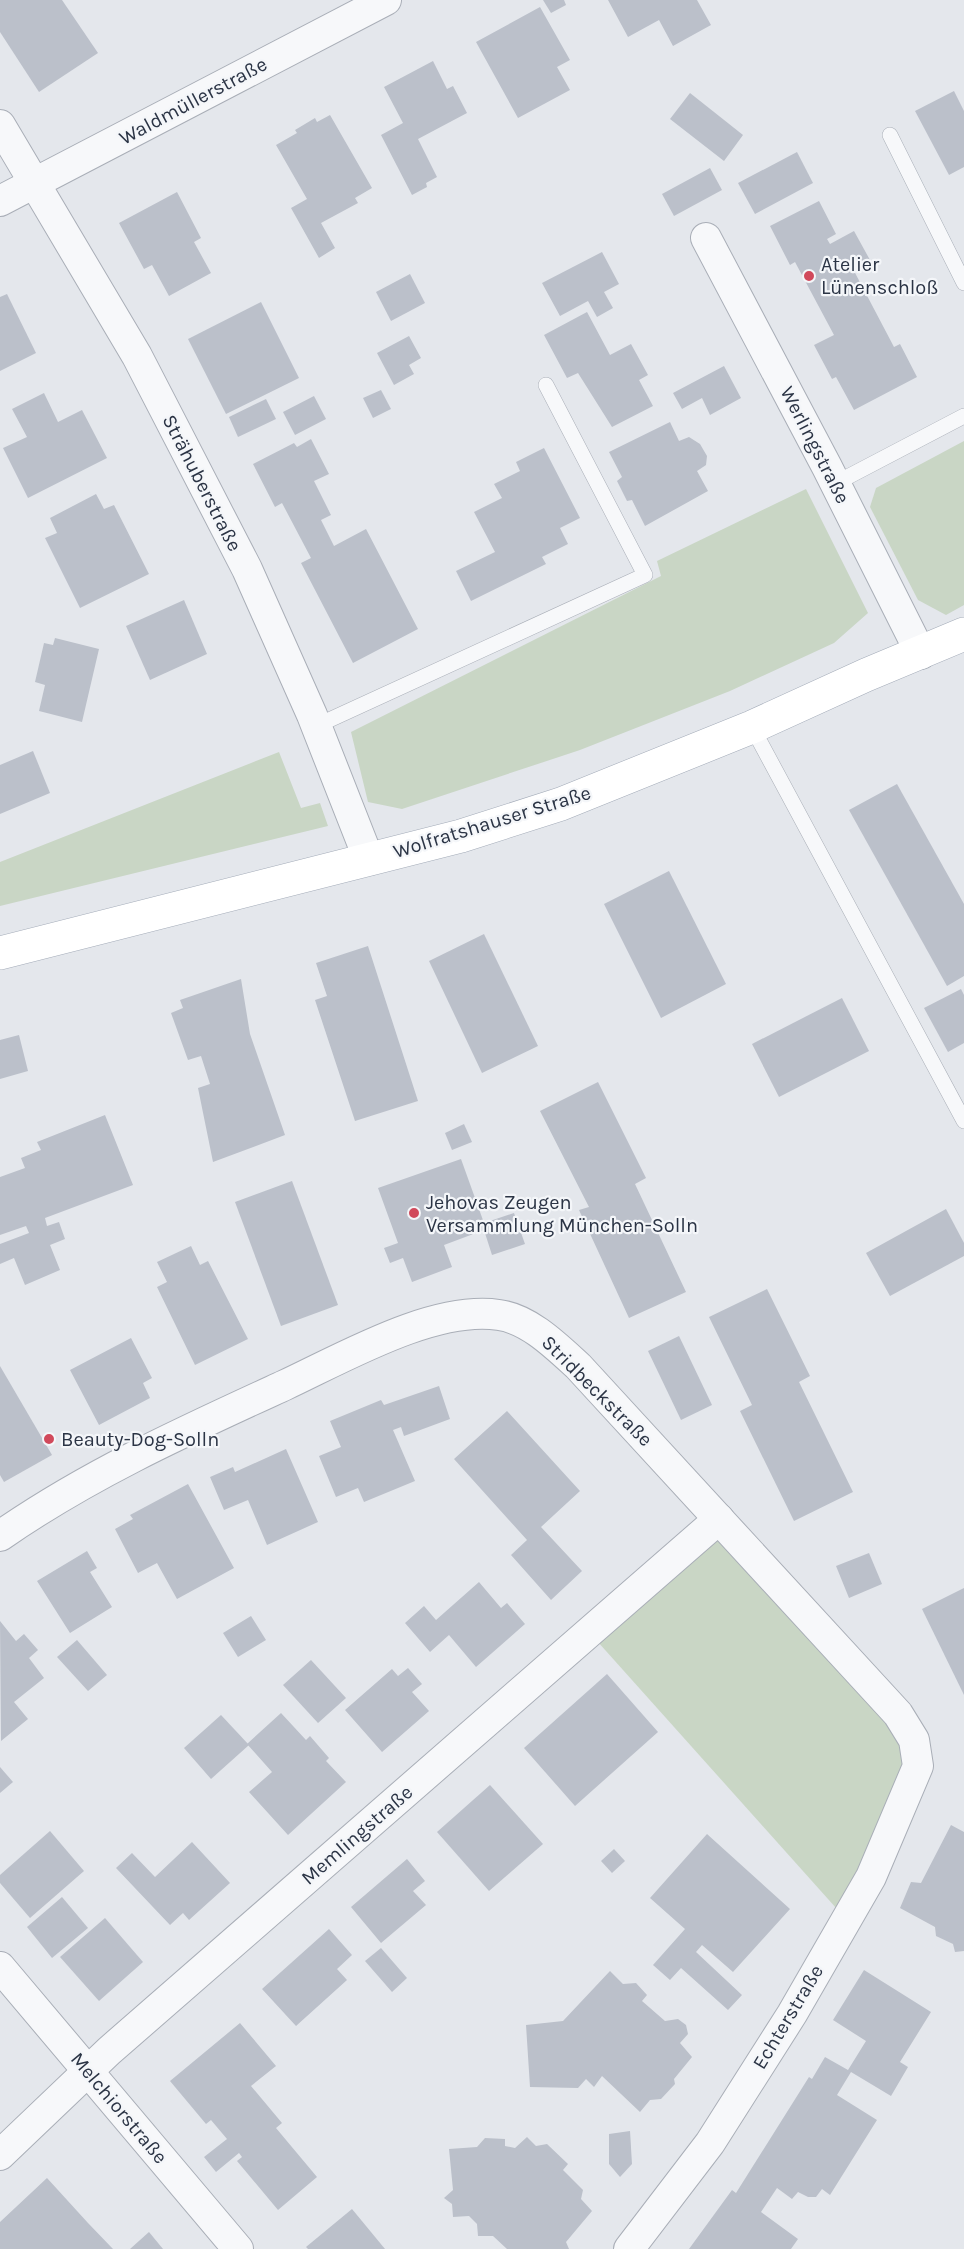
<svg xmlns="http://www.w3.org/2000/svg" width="964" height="2249" font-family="Karla,sans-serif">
  <rect width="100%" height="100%" fill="#e4e7ec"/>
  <!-- green -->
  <g fill="#c9d6c5">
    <polygon points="964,441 964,605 946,615 918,600 870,507 876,488"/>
    <polygon points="806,489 868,613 834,643 730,691 580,750 402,809 368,802 351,732 661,576 657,561"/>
    <polygon points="279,752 301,808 320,803 328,826 0,906 0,862"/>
    <polygon points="719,1519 914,1740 845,1918 589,1632"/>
  </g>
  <!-- building -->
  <g fill="#bbc0ca">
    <polygon points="0,0 62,0 98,53 39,92 0,32"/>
    <polygon points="543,0 564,0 566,5 551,13"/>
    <polygon points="608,0 697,0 711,25 673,46 659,20 628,37"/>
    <polygon points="540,7 570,60 557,67 570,90 518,118 476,42"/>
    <polygon points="433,61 447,89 453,86 467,113 418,139 437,177 426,183 427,187 412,195 381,135 403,123 384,87"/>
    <polygon points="954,91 964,111 964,167 949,175 915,111"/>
    <polygon points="690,93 743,135 724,161 670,119"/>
    <polygon points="330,115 372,188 355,198 358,203 321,223 335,248 319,258 291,208 307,199 276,145 297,133 295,130 315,118 317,122"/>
    <polygon points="797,152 813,183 755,214 738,183"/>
    <polygon points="710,168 722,190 674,216 662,194"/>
    <polygon points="177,192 201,238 194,242 211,273 169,296 152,265 144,269 119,223"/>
    <polygon points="819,201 836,234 827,239 830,244 854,231 870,260 853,269 894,347 900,344 917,377 854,410 836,377 832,379 814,345 834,335 795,262 790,265 770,226"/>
    <polygon points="602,252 619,284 604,292 613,308 597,317 588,301 560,316 542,283"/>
    <polygon points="410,274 425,303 391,321 376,292"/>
    <polygon points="7,294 36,353 0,371 0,297"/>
    <polygon points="261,302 299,378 226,414 188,339"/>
    <polygon points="587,312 610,355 631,344 648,375 639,380 653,406 612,427 578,373 567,378 544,335"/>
    <polygon points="409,336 421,358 409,365 414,374 394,385 377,353"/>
    <polygon points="724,366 741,398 710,415 702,398 682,409 673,393"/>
    <polygon points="381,390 391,409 373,418 363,398"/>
    <polygon points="44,393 58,422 82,410 107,458 28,498 3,448 27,437 12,409"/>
    <polygon points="314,396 326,419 295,435 283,412"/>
    <polygon points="266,399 276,419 238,437 229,417"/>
    <polygon points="670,422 679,441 689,437 700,444 707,456 706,465 697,471 708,491 645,526 632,500 627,501 617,481 622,477 609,452"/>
    <polygon points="311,439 329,474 314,481 331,515 321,520 334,546 366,529 418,629 353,663 301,563 311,558 282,503 275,507 253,464 294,443 297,447"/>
    <polygon points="544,448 580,518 560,528 568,544 542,557 546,564 471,601 456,571 495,552 474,512 502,498 494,484 520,471 516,462"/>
    <polygon points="96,494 104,509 114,505 149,574 80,608 45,538 57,533 50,518"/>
    <polygon points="184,600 207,654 150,680 126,626"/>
    <polygon points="55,638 99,649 82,722 39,711 45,685 35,682 44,643 53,645"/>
    <polygon points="33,751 50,793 0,814 0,765"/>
    <polygon points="897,784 964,904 964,976 947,986 849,810"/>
    <polygon points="669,871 726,984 661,1018 604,904"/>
    <polygon points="484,934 538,1046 482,1073 429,961"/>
    <polygon points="368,946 418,1101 355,1121 315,1000 327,996 316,963"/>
    <polygon points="241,979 250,1034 285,1135 213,1162 198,1088 210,1084 201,1056 188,1060 171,1013 183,1008 180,1000"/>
    <polygon points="961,989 964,995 964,1043 948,1052 924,1008"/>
    <polygon points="842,998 869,1051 779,1097 752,1044"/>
    <polygon points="19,1035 28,1071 0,1079 0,1040"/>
    <polygon points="598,1082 646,1178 635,1184 686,1292 629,1318 579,1210 589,1207 540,1111"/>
    <polygon points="105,1115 133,1185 45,1218 47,1226 59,1222 65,1239 50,1245 60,1270 25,1285 14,1258 0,1264 0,1244 29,1233 26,1226 0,1235 0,1177 25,1168 21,1158 41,1150 37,1142"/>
    <polygon points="464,1124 472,1142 452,1150 445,1133"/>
    <polygon points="461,1159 484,1223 514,1213 525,1244 492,1255 484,1230 444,1245 452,1267 412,1282 403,1258 390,1263 384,1248 398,1243 378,1188"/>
    <polygon points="292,1181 338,1305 281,1326 235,1202"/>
    <polygon points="946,1209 964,1243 964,1256 890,1296 866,1253"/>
    <polygon points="191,1246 200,1265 208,1261 248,1339 195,1365 157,1287 167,1282 157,1262"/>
    <polygon points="767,1289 810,1376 799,1382 853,1492 794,1521 740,1411 752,1405 709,1317"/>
    <polygon points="679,1336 712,1405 681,1420 648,1351"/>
    <polygon points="131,1338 152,1378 143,1383 150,1398 99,1425 70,1370"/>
    <polygon points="0,1366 52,1455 4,1482 0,1475"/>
    <polygon points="439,1386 450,1419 404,1436 401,1427 393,1430 415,1481 364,1502 358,1488 336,1497 319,1456 341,1447 330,1421 381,1400 384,1405"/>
    <polygon points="507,1411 580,1491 541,1527 582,1571 551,1600 511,1555 527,1540 454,1459"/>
    <polygon points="286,1449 318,1522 267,1545 248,1500 224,1510 210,1477 233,1467 235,1472"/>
    <polygon points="188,1484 234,1568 177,1599 157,1563 138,1573 115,1529 133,1519 130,1515"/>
    <polygon points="87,1551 97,1568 90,1572 112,1607 70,1633 37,1581"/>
    <polygon points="869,1553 882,1584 849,1598 836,1566"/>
    <polygon points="479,1582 501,1608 507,1603 525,1624 476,1667 449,1635 430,1652 405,1623 424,1606 436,1620"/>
    <polygon points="964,1588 964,1695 922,1609"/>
    <polygon points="251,1616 266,1640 238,1657 223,1633"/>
    <polygon points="0,1621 16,1641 24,1634 38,1650 29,1658 44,1678 14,1702 28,1719 1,1741"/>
    <polygon points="77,1640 107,1675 88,1691 57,1657"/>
    <polygon points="311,1660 346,1698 318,1723 283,1685"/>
    <polygon points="408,1668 422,1684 412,1692 429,1711 382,1752 345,1710 392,1669 398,1676"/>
    <polygon points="607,1674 658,1732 575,1806 524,1748"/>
    <polygon points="281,1713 306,1740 310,1736 329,1758 326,1761 346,1782 288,1835 249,1792 272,1772 247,1744"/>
    <polygon points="221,1715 249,1745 211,1779 184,1748"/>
    <polygon points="0,1767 13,1782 0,1793"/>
    <polygon points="490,1785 543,1844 489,1891 437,1832"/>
    <polygon points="951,1825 964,1832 964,1951 955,1952 953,1944 936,1936 935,1927 900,1908 911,1882 921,1883"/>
    <polygon points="50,1831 84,1871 30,1918 0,1883 0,1875"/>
    <polygon points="707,1834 790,1909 733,1972 702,1945 696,1952 742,1995 728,2010 681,1968 670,1980 653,1965 685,1929 650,1898"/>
    <polygon points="192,1842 230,1883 189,1920 183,1913 170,1925 116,1868 132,1853 155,1877"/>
    <polygon points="614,1849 625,1861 612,1873 601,1861"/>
    <polygon points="407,1859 425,1881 413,1891 426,1905 381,1943 351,1907"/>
    <polygon points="62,1897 88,1928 52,1958 27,1927"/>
    <polygon points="105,1918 143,1962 99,2001 60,1957"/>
    <polygon points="329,1929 352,1955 337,1969 347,1980 296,2026 262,1989"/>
    <polygon points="381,1948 407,1978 392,1992 365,1961"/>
    <polygon points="864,1970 931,2012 900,2062 908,2067 891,2096 851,2072 837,2095 877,2120 830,2195 822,2189 816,2197 808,2197 798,2192 792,2199 777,2188 761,2212 798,2239 791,2249 689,2249 732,2190 736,2193 809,2077 812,2079 825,2057 848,2070 866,2041 833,2020"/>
    <polygon points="610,1971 623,1984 636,1983 647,1995 642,2001 665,2021 678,2019 686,2025 688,2034 680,2043 692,2057 674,2079 675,2084 661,2099 650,2100 640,2112 602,2076 594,2087 586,2079 578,2088 530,2087 526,2025 563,2021"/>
    <polygon points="240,2023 276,2066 251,2086 282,2123 276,2128 317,2177 278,2210 237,2161 242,2157 239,2153 216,2172 204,2157 227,2139 211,2120 206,2124 170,2081"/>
    <polygon points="630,2131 632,2164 620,2177 609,2164 609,2134"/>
    <polygon points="527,2137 536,2146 547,2144 568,2164 563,2170 583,2190 581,2199 592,2211 566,2242 569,2249 507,2249 493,2236 478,2236 477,2224 469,2216 453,2217 452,2204 444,2198 453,2190 449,2149 477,2147 485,2138 505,2139 505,2146 515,2148"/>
    <polygon points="47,2178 88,2223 113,2249 0,2249 0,2222"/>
    <polygon points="352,2209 385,2249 308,2249 306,2247"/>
    <polygon points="149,2232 163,2249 130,2249"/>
  </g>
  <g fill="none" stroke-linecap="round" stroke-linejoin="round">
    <!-- lane casing -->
    <g stroke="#a9aeb7" stroke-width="16">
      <g id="lane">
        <polyline points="890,135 964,283"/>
        <polyline points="836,483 964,416"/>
        <polyline points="316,726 645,575 546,385"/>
        <polyline points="752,727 964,1121"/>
      </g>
    </g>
    <!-- street casing -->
    <g stroke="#a9aeb7" stroke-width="32">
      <g id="street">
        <polyline points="0,125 137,356 247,569 312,715 369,860"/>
        <polyline points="0,201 386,0"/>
        <polyline points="706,238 827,467 921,654"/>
        <path d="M0 1536C89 1474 187 1430 285 1385 343 1358 434 1305 499 1315 529 1319 556 1346 578 1366L898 1714 914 1740 918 1766 871 1877 792 2014 710 2143 629 2249"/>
        <polyline points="0,1967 238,2249"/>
        <polyline points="0,2155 109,2051 719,1519"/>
      </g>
    </g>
    <!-- primary casing -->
    <g stroke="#a3abb8" stroke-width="34">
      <polyline id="primary" points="0,953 461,836 561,804 752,727 866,675 964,634"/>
    </g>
    <!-- lane -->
    <use href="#lane" stroke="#f7f8fa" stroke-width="15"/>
    <!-- street -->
    <use href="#street" stroke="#f7f8fa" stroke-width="30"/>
    <!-- primary -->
    <use href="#primary" stroke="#fff" stroke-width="33"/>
  </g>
  <!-- markers -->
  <g fill="#d1495b" stroke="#f4f6f9" stroke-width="2">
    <circle cx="809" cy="276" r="6"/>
    <circle cx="414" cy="1213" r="6"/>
    <circle cx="49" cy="1439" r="6"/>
  </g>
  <g text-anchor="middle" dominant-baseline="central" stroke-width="4.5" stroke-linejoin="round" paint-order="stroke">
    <!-- street labels -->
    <g font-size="20" fill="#2b3445" stroke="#f4f6f9">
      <text transform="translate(193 101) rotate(-28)">Waldmüllerstraße</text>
      <text transform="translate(815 445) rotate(63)">Werlingstraße</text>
      <text transform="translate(202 483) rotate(63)">Strähuberstraße</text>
      <text transform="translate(492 822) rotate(-17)">Wolfratshauser Straße</text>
      <text transform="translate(597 1391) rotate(45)">Stridbeckstraße</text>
      <text transform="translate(357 1835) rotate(-41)">Memlingstraße</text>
      <text transform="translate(788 2017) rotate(-59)">Echterstraße</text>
      <text transform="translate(119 2108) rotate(50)">Melchiorstraße</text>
    </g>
    <!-- poi labels -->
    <g font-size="20" fill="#2b3445" stroke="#f4f6f9" text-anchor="start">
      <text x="821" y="264">Atelier<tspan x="821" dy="23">Lünenschloß</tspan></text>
      <text x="426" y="1202">Jehovas Zeugen<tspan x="426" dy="23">Versammlung München-Solln</tspan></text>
      <text x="61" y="1439">Beauty-Dog-Solln</text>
    </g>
  </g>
</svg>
